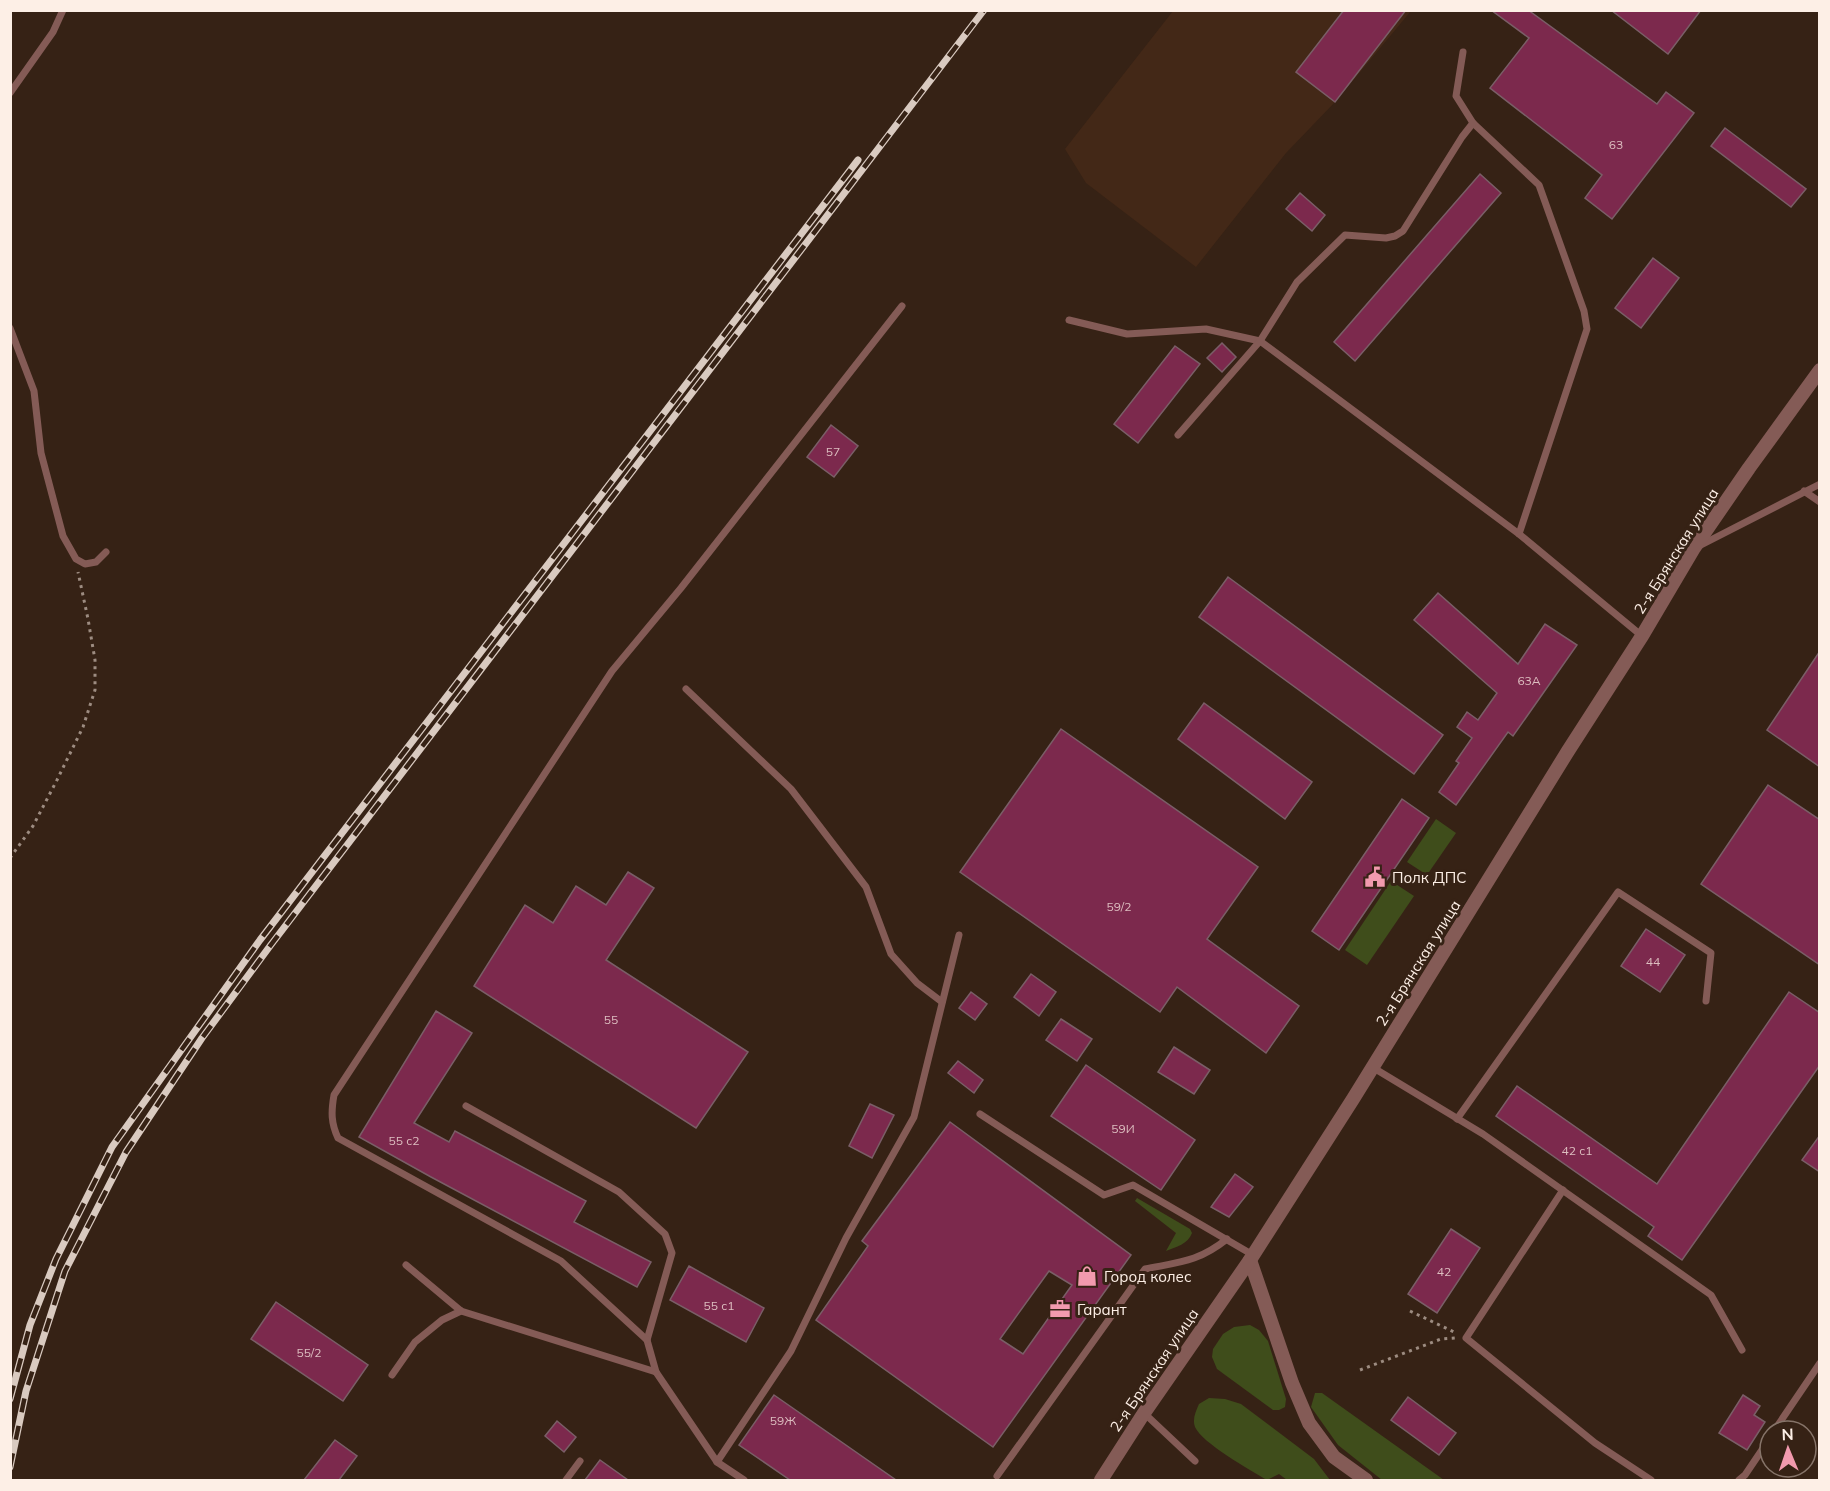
<svg xmlns="http://www.w3.org/2000/svg" width="1830" height="1491" font-family="Mulish,sans-serif">
  <rect width="100%" height="100%" fill="#362215"/>
  <!-- built -->
  <polygon fill="#432817" points="1173,11 1411,11 1335,102 1286,153 1196,267 1086,183 1065,149"/>
  <!-- green -->
  <g fill="#3f4d1b">
    <polygon points="1436,819 1456,833 1427,875 1407,862"/>
    <polygon points="1391,881 1414,896 1367,965 1345,950"/>
    <path d="M1137 1198 1190 1229 1192 1233C1188 1244 1176 1247 1166 1251L1176 1233 1135 1201Z"/>
    <polygon points="1250,1325 1259,1330 1268,1341 1286,1399 1285,1407 1279,1410 1273,1410 1217,1369 1212,1357 1213,1349 1223,1334 1234,1327"/>
    <polygon points="1315,1393 1322,1393 1444,1480 1382,1480 1338,1445 1311,1407"/>
    <path d="M1209 1398 1225 1399 1241 1404 1314 1459 1330 1480H1287L1279 1474 1267 1480C1250 1470 1202 1443 1195 1427 1192 1419 1196 1411 1199 1404Z"/>
  </g>
  <!-- building -->
  <g fill="#7c294d" stroke="#7a5e67" stroke-width="1.5" fill-rule="evenodd">
    <polygon points="1344,10 1406,10 1335,102 1296,72"/>
    <polygon points="1491,10 1528,10 1657,104 1666,92 1694,113 1612,219 1585,198 1602,175 1490,88 1529,38"/>
    <polygon points="1611,10 1701,10 1668,54"/>
    <polygon points="1725,128 1806,189 1791,207 1711,146"/>
    <polygon points="1480,174 1501,193 1355,361 1334,342"/>
    <polygon points="1300,193 1325,215 1312,231 1286,209"/>
    <polygon points="1653,258 1679,278 1641,328 1615,308"/>
    <polygon points="1222,343 1236,357 1222,372 1207,358"/>
    <polygon points="1175,346 1200,364 1138,443 1114,424"/>
    <polygon points="831,425 858,446 834,477 807,457"/>
    <polygon points="1228,577 1443,735 1414,774 1199,617"/>
    <polygon points="1438,593 1518,664 1545,624 1577,645 1513,736 1508,732 1456,805 1439,792 1459,763 1456,761 1472,738 1457,727 1467,712 1478,720 1497,693 1414,620"/>
    <polygon points="1820,651 1820,767 1767,730"/>
    <polygon points="1204,703 1312,782 1285,819 1178,739"/>
    <polygon points="1061,729 1258,867 1207,939 1299,1006 1266,1053 1177,987 1160,1012 960,872"/>
    <polygon points="1768,785 1820,820 1820,965 1701,884"/>
    <polygon points="1402,799 1429,818 1339,950 1312,931"/>
    <polygon points="628,872 654,888 606,960 748,1052 696,1128 474,986 525,905 553,923 576,886 606,905"/>
    <polygon points="1646,929 1685,955 1660,992 1621,966"/>
    <polygon points="1031,974 1056,992 1039,1016 1014,997"/>
    <polygon points="971,992 987,1004 975,1020 959,1008"/>
    <polygon points="1789,992 1820,1013 1820,1065 1682,1260 1648,1236 1654,1227 1496,1116 1517,1086 1657,1184"/>
    <polygon points="436,1011 472,1033 414,1123 449,1142 455,1131 586,1201 574,1222 651,1262 637,1287 431,1177 359,1137"/>
    <polygon points="1061,1019 1092,1039 1077,1061 1046,1040"/>
    <polygon points="1174,1047 1210,1070 1194,1094 1158,1072"/>
    <polygon points="958,1061 983,1080 974,1093 948,1073"/>
    <polygon points="1086,1065 1195,1140 1161,1190 1051,1116"/>
    <polygon points="870,1104 894,1115 872,1158 849,1146"/>
    <path d="M950 1122 1131 1255 993 1447 816 1320 868 1246 862 1241ZM1049 1271 1072 1285 1023 1354 1000 1339Z"/>
    <polygon points="1820,1135 1820,1172 1802,1160"/>
    <polygon points="1235,1174 1253,1187 1229,1217 1211,1207"/>
    <polygon points="1451,1229 1480,1248 1437,1313 1408,1294"/>
    <polygon points="689,1266 764,1308 746,1342 670,1300"/>
    <polygon points="276,1302 368,1365 343,1401 251,1339"/>
    <polygon points="774,1395 896,1480 790,1480 739,1445"/>
    <polygon points="1743,1395 1760,1406 1754,1415 1765,1422 1747,1450 1719,1433"/>
    <polygon points="1408,1397 1456,1433 1439,1455 1391,1420"/>
    <polygon points="557,1421 576,1437 564,1452 545,1436"/>
    <polygon points="335,1440 357,1456 339,1480 304,1480"/>
    <polygon points="600,1460 628,1480 585,1480"/>
  </g>
  <g fill="none" stroke-linecap="round" stroke-linejoin="round">
    <!-- path -->
    <g stroke="#9d8c81" stroke-width="3" stroke-dasharray="3 4.5" stroke-linecap="butt">
      <polyline points="10,858 33,826 57,780 83,727 95,690 95,660 88,619 78,572"/>
      <polyline points="1410,1311 1456,1333"/>
      <polyline points="1360,1370 1441,1339 1455,1338"/>
    </g>
    <!-- lane -->
    <g stroke="#845b56" stroke-width="7">
      <polyline points="1463,52 1456,96 1473,123 1539,185 1584,311 1587,329 1519,534"/>
      <polyline points="10,93 53,32 63,10"/>
      <polyline points="1069,320 1127,334 1206,329 1260,341 1519,534 1642,636"/>
      <polyline points="10,328 34,391 41,453 63,536 76,559 85,564 96,562 106,552"/>
      <polyline points="1178,435 1260,341 1297,282 1345,235 1386,238 1395,236 1403,231 1462,137 1473,123"/>
      <polyline points="1804,491 1820,502"/>
      <polyline points="1699,546 1820,484"/>
      <polyline points="686,689 791,789 866,887 891,954 917,983 942,1002"/>
      <polyline points="1372,1067 1483,1134 1711,1295 1742,1350"/>
      <polyline points="466,1106 619,1192 665,1234 672,1253 647,1340 656,1372 717,1462 744,1480"/>
      <polyline points="980,1114 1104,1195 1133,1185 1253,1255"/>
      <polyline points="1457,1119 1618,892 1711,953 1706,1001"/>
      <polyline points="1563,1190 1466,1338 1595,1443 1651,1480"/>
      <polyline points="406,1265 461,1311 656,1372"/>
      <path d="M647 1340 561 1261 338 1138C331 1123 331 1112 334 1095L612 671 681 588 902 306"/>
      <polyline points="392,1375 415,1342 442,1320 461,1311"/>
      <polyline points="1144,1413 1195,1461"/>
      <polyline points="1774,1431 1820,1363"/>
      <polyline points="717,1462 791,1351 846,1238 914,1117 959,935"/>
      <path d="M997 1476 1145 1269C1180 1262 1198 1262 1227 1239"/>
      <polyline points="566,1480 580,1461"/>
      <polyline points="1739,1480 1745,1475 1770,1438"/>
    </g>
    <!-- street -->
    <g stroke="#845b56" stroke-width="14">
      <polyline points="1250,1260 1292,1383 1309,1423 1334,1457 1366,1480"/>
      <polyline points="1101,1480 1144,1413 1250,1260 1353,1099 1568,751 1642,636 1694,548 1749,468 1820,370"/>
    </g>
    <!-- rail casing -->
    <g stroke="#d9cac0" stroke-width="7">
      <g id="rail">
        <polyline points="10,1399 30,1325 56,1259 112,1147 260,940 858,160"/>
        <polyline points="10,1467 26,1391 65,1271 126,1152 202,1038 270,946 984,10"/>
      </g>
    </g>
    <!-- rail -->
    <use href="#rail" stroke="#362215" stroke-width="4.5" stroke-dasharray="14" stroke-linecap="butt"/>
  </g>
  <!-- icons -->
  <defs>
    <g id="civic-bare" transform="scale(1.62)"><path d="M-.6-6.5H3V-4.5H.6V-3L4-1V1h2V6H-6V1h2V-1L-.6-3ZM-1.2 2.5V6h2.4V2.5Z" fill="#f29aae" stroke="#362215" stroke-width="2.5" paint-order="stroke"/></g>
    <g id="shop-bare" transform="scale(1.62)"><path d="M-5-2.5h2.3a2.7 3.5 0 0 1 5.4 0H5L5.5 6h-11ZM-1.5-2.5h3a1.5 2.3 0 0 0-3 0Z" fill="#f29aae" stroke="#362215" stroke-width="2.5" paint-order="stroke"/></g>
    <g id="office-bare" transform="scale(1.62)"><path d="M-6-3h4V-5.5h4V-3h4V5H-6ZM-1-4.5V-3h2v-1.5ZM-6 0V1H6V0Z" fill="#f29aae" stroke="#362215" stroke-width="2.5" paint-order="stroke"/></g>
  </defs>
  <g fill-rule="evenodd">
    <use href="#civic-bare" x="1375" y="877"/>
    <use href="#shop-bare" x="1087" y="1276"/>
    <use href="#office-bare" x="1060" y="1309"/>
  </g>
  <g text-anchor="middle" dominant-baseline="central" stroke-width="6" stroke-linejoin="round" paint-order="stroke">
    <!-- number labels -->
    <g font-size="12" fill="#ddbec0">
      <text x="1616" y="144">63</text>
      <text x="833" y="451">57</text>
      <text x="1529" y="680">63А</text>
      <text x="1119" y="906">59/2</text>
      <text x="1653" y="961">44</text>
      <text x="611" y="1019">55</text>
      <text x="1123" y="1128">59И</text>
      <text x="404" y="1140">55 с2</text>
      <text x="1577" y="1150">42 с1</text>
      <text x="1444" y="1271">42</text>
      <text x="719" y="1305">55 с1</text>
      <text x="309" y="1352">55/2</text>
      <text x="783" y="1420">59Ж</text>
    </g>
    <!-- street labels -->
    <g font-size="15" fill="#fdefe6" stroke="#362215">
      <text transform="translate(1676 551) rotate(-58)">2-я Брянская улица</text>
      <text transform="translate(1418 963) rotate(-58)">2-я Брянская улица</text>
      <text transform="translate(1154 1370) rotate(-56)">2-я Брянская улица</text>
    </g>
    <!-- poi labels -->
    <g font-size="15" fill="#fdefe6" stroke="#362215" text-anchor="start">
      <text x="1392" y="877">Полк ДПС</text>
      <text x="1104" y="1276">Город колес</text>
      <text x="1077" y="1309">Гарант</text>
    </g>
  </g>
  <!-- border -->
  <rect width="1830" height="1491" fill="none" stroke="#fdefe6" stroke-width="24"/>
  <!-- north arrow -->
  <g transform="translate(1788 1449) rotate(358)"><circle r="28" fill="#362215" stroke="#867469" stroke-width="1.5"/>
  <path d="M0-4.5L10 22L0 15L-10 22Z" fill="#f29aae"/>
  <text y="-9" font-size="16" font-weight="bold" text-anchor="middle" fill="#fdefe6">N</text>
  </g>
</svg>
